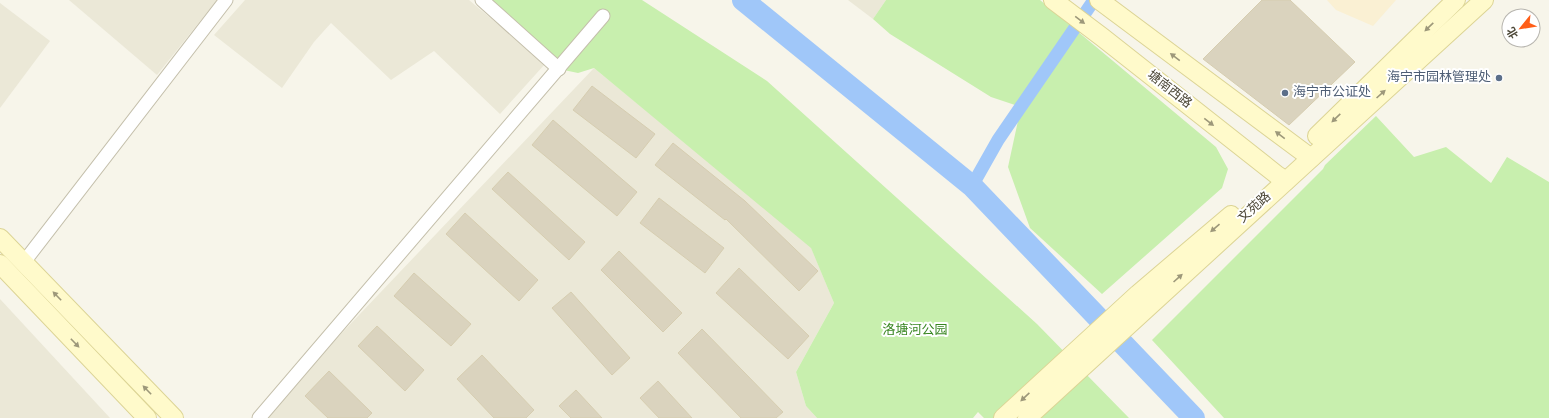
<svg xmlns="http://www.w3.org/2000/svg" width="1549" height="418" font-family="Overpass,'Noto Sans SC',sans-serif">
  <rect width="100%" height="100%" fill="#f7f5ea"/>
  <!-- residential -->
  <g fill="#ebe8d7">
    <polygon points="69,0 217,0 157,75"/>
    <polygon points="245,0 469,0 545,64 500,114 434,51 391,80 331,23 314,42 282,88 214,35"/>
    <polygon points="848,0 886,0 873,19"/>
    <polygon points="0,3 50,41 0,108"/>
    <polygon points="594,68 810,245 834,303 796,372 806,406 817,418 261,418"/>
    <polygon points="0,299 110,418 0,418"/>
  </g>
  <!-- commercial -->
  <polygon fill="#faf0d3" points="1327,0 1396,0 1373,26 1336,10"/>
  <!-- green -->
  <g fill="#c8efae">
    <polygon points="482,0 642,0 767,81 1037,324 1129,418 984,418 978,412 973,418 817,418 806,406 796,372 834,303 811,248 594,68 578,73 559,69"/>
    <polygon points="886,0 1040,0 1216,147 1228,169 1222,188 1102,294 1030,228 1008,167 1021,107 991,97 890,34 873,19"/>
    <polygon points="1376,116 1414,157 1446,147 1491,183 1507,157 1549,182 1549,418 1224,418 1152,340 1323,169 1325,165"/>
  </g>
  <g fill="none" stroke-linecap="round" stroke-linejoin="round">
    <!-- canal -->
    <polyline stroke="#a0c7f9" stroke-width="13" points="972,186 998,140 1094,0"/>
    <!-- river -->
    <polyline stroke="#a0c7f9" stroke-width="22" points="743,0 972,186 1194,418"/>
  </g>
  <!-- building -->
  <g fill="#dad3be" stroke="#d6cdb0">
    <polygon points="1262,0 1290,0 1355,62 1289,125 1203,59"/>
    <polygon points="592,86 655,134 636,158 573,110"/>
    <polygon points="553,120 637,192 617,216 532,145"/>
    <polygon points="673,143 745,201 818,271 799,291 726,219 725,220 655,165"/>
    <polygon points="508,172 585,242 569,260 492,189"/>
    <polygon points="659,198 724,248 705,273 640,223"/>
    <polygon points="465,213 538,280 519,301 446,234"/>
    <polygon points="619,251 682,313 663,332 601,270"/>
    <polygon points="739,268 809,336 788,359 716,293"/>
    <polygon points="414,273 471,324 451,346 394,296"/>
    <polygon points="571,292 630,358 612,375 552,308"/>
    <polygon points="377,326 424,370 405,391 358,346"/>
    <polygon points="702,329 783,412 776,418 741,418 678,353"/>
    <polygon points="482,355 534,410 526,418 494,418 457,379"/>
    <polygon points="329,371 372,413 367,418 328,418 305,396"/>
    <polygon points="658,381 692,418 659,418 640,398"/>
    <polygon points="576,390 602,418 571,418 559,406"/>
  </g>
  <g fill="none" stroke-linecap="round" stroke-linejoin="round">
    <!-- street casing -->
    <g stroke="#c4bfab" stroke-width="15">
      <g id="street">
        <polyline points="482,0 559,69"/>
        <polyline points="24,262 226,0"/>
        <polyline points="259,418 603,16"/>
      </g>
    </g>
    <!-- secondary casing -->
    <g stroke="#dcd495" stroke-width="20">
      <g id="secondary">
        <polyline points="1053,0 1102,37 1277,175 1286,181"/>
        <polyline points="1099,0 1311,158"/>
        <polyline points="1317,136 1456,0"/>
        <polyline points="0,238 174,418"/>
        <polyline points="0,264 147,418"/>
        <polyline points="1003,418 1138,294 1231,215"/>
        <polyline points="1027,418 1484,0"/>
      </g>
    </g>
    <!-- street -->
    <use href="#street" stroke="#fff" stroke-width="13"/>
    <!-- secondary -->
    <use href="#secondary" stroke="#fffacb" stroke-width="18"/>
  </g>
  <!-- one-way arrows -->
  <defs><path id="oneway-solid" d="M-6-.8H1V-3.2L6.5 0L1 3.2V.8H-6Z"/></defs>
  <g fill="#9d987a">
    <use href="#oneway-solid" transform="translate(1080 20) rotate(37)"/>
    <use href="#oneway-solid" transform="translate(1429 27) rotate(136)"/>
    <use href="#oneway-solid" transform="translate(1175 57) rotate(-143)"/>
    <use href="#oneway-solid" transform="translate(1381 94) rotate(-42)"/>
    <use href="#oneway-solid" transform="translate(1336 118) rotate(136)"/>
    <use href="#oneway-solid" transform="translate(1209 122) rotate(38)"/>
    <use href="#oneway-solid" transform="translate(1280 135) rotate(-143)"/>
    <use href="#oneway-solid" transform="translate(1215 228) rotate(139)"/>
    <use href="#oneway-solid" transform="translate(1178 278) rotate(-42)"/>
    <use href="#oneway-solid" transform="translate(57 296) rotate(-134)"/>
    <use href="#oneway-solid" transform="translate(75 343) rotate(46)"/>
    <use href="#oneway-solid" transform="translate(147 390) rotate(-134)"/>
    <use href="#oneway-solid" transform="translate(1025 397) rotate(137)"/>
  </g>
  <!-- markers -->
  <g fill="#5c6f8a" stroke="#fff" stroke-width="1.5">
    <circle cx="1499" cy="78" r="4"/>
    <circle cx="1285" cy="93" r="4"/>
  </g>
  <g text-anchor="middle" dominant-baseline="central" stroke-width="4" stroke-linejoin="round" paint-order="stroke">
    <!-- service labels -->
    <g font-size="13" fill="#4e5e75" stroke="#fff" text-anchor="end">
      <text x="1491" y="78">海宁市园林管理处</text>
      <text x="1293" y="93" text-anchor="start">海宁市公证处</text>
    </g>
    <!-- street labels -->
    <g font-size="13" fill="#4c4737" stroke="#fff">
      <text transform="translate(1169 90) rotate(38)">塘南西路</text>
      <text transform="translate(1255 208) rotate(-42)">文苑路</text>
    </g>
    <!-- park labels -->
    <g font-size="13" fill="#388621" stroke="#fff">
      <text x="915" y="331">洛塘河公园</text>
    </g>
  </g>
  <!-- north arrow -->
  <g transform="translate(1521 28) rotate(240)"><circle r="19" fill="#ffffff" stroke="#b7b5af"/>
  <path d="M0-3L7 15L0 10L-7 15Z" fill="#ff5e18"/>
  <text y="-6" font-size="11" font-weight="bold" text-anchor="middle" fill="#4c4737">北</text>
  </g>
</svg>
